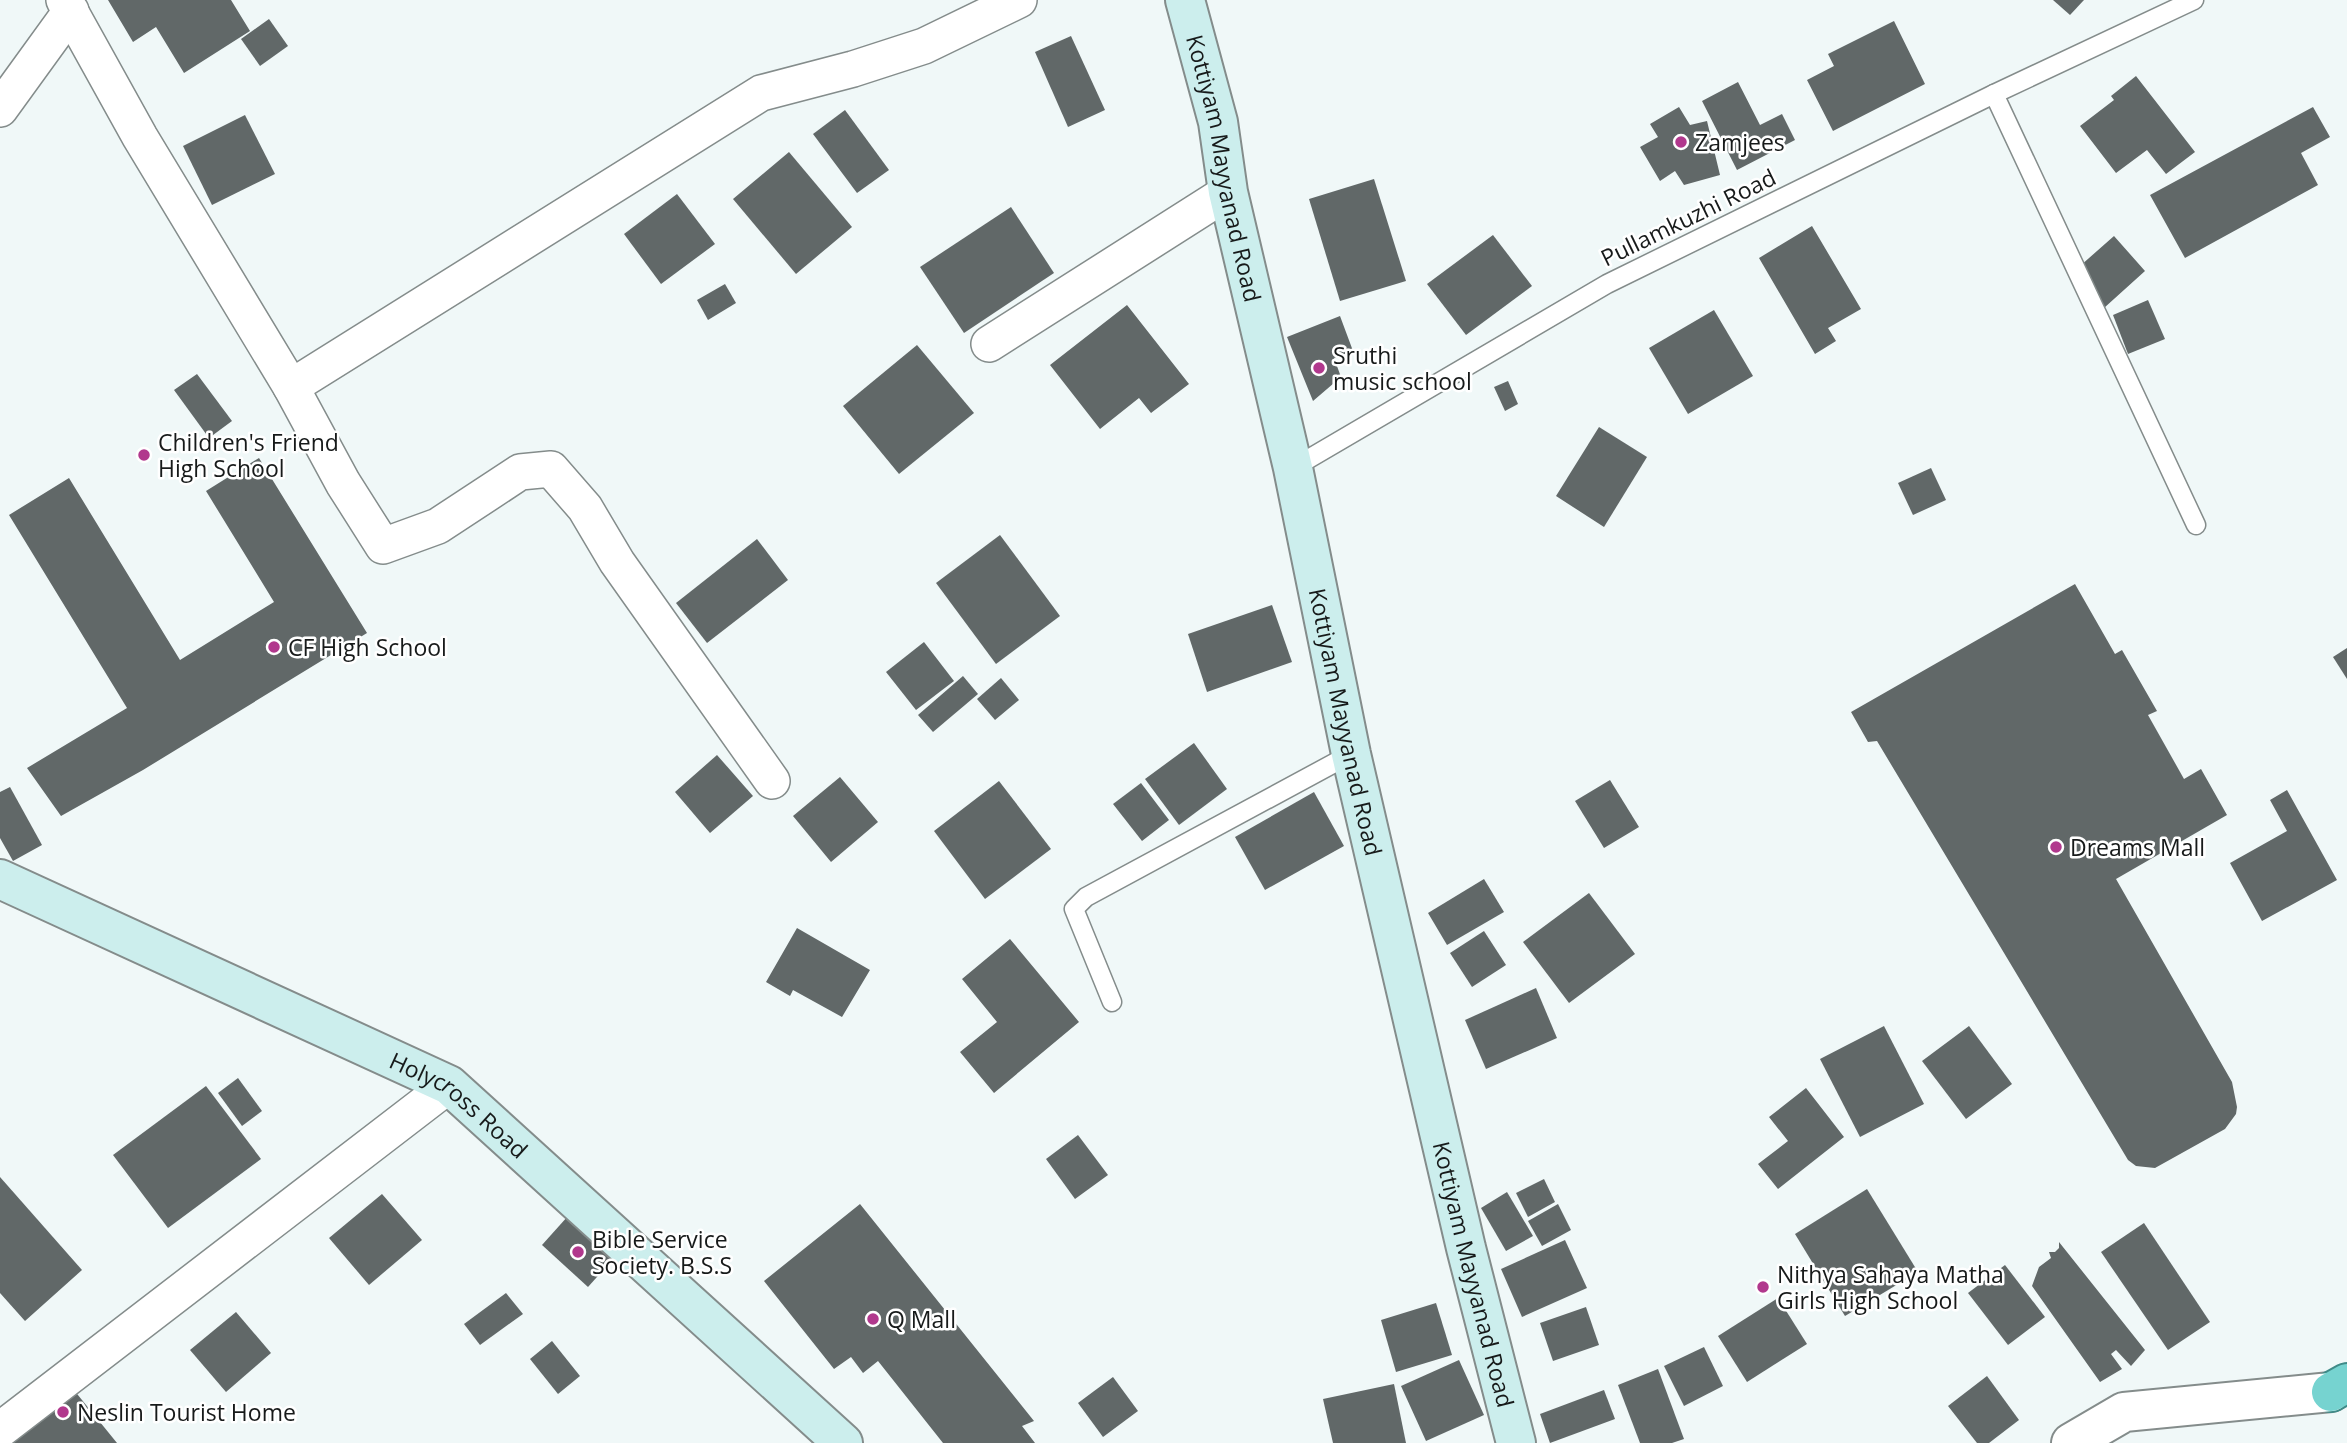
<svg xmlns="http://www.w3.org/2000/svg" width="2347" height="1443" font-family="'Open Sans',sans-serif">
  <rect width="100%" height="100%" fill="#f0f8f8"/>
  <!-- building -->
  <g fill="#616868">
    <polygon points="108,0 231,0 250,31 184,73 156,27 133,42"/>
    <polygon points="2053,0 2084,0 2070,15"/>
    <polygon points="269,19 288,46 260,66 241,39"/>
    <polygon points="1894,21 1925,84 1833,131 1807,80 1834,66 1828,54"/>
    <polygon points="1071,36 1105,110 1068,127 1035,52"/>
    <polygon points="2136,76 2195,152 2166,174 2147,150 2116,173 2080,126 2114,100 2111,96"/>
    <polygon points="1738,82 1760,125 1782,114 1795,140 1737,170 1702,101"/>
    <polygon points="1679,107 1690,125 1707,121 1720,175 1684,185 1675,171 1660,181 1640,147 1658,137 1650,124"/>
    <polygon points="2313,107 2330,137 2301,153 2318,185 2185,258 2150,195"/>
    <polygon points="845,110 889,170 857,193 813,134"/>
    <polygon points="245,115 275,174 212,205 183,146"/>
    <polygon points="789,152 852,227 796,274 733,199"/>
    <polygon points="1374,179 1406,281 1340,301 1309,199"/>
    <polygon points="677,194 715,244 661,284 624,234"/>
    <polygon points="1011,207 1054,273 964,333 920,267"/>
    <polygon points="1812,226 1861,309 1828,328 1836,341 1815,354 1759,258"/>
    <polygon points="1493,235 1532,286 1466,335 1427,284"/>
    <polygon points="2114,236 2145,271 2104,308 2086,288 2093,282 2080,266"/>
    <polygon points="725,284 736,303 708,320 697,300"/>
    <polygon points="2148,300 2165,339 2128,354 2113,315"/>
    <polygon points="1127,305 1189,384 1151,413 1139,398 1100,429 1050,365"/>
    <polygon points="1714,310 1753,376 1688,414 1649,348"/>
    <polygon points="1340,316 1353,351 1334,358 1341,377 1313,401 1287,337"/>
    <polygon points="917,345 974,413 899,474 843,406"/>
    <polygon points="197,374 232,421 209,438 174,390"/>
    <polygon points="1508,381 1518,404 1505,411 1494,387"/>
    <polygon points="1599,427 1647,457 1604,527 1556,496"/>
    <polygon points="259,458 367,633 143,770 61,816 27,768 127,708 9,515 69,478 180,660 274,602 206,491"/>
    <polygon points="1931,468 1946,500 1913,515 1898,483"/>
    <polygon points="1000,535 1060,616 996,664 936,583"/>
    <polygon points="757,539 788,580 707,643 676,603"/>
    <polygon points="2075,584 2115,654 2122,650 2157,711 2148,715 2184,779 2201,769 2227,815 2116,879 2232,1082 2237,1107 2236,1114 2225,1129 2155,1168 2136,1166 2128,1160 1877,741 1868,742 1851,712"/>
    <polygon points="1272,605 1292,662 1207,692 1188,634"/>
    <polygon points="924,642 954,681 916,710 886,672"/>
    <polygon points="2347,648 2347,679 2333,657"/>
    <polygon points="963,676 978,694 933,732 918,715"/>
    <polygon points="1001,678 1019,700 995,720 977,699"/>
    <polygon points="1194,743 1227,789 1179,825 1145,779"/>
    <polygon points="717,755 753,796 710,833 675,792"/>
    <polygon points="840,777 878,822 831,862 793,816"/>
    <polygon points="1610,780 1639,827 1604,848 1575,801"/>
    <polygon points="999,781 1051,849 985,899 934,831"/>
    <polygon points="1141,783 1169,820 1142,841 1113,804"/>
    <polygon points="10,787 42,845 13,861 0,838 0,792"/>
    <polygon points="2287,790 2337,880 2262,921 2230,863 2287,831 2270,800"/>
    <polygon points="1314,792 1344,846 1265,890 1235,837"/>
    <polygon points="1484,879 1504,912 1447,945 1428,913"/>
    <polygon points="1589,893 1635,954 1569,1003 1523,942"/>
    <polygon points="797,928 870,970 842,1017 793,990 790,996 766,982"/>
    <polygon points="1484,931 1506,965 1472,987 1450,953"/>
    <polygon points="1010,939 1079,1022 994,1093 960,1052 997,1022 962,979"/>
    <polygon points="1536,988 1557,1038 1486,1069 1465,1020"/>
    <polygon points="1884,1026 1924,1104 1860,1137 1820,1059"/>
    <polygon points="1969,1026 2012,1084 1966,1119 1922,1061"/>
    <polygon points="238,1078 262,1111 242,1126 218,1093"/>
    <polygon points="206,1086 261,1159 168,1228 113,1155"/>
    <polygon points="1806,1088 1844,1137 1778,1189 1758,1164 1788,1141 1769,1117"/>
    <polygon points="1078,1135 1108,1175 1075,1199 1046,1159"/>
    <polygon points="0,1177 82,1270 25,1321 0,1293"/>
    <polygon points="1544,1179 1555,1202 1528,1217 1516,1193"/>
    <polygon points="1867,1189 1918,1272 1845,1316 1795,1234"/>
    <polygon points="1507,1192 1533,1236 1506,1251 1481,1208"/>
    <polygon points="382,1194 422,1240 369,1285 329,1238"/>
    <polygon points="860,1204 1034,1421 1022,1426 1035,1443 943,1443 878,1361 863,1373 851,1357 834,1369 764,1281"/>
    <polygon points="1558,1204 1571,1230 1542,1246 1528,1221"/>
    <polygon points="568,1216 614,1258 588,1287 542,1245"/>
    <polygon points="2144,1223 2210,1322 2168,1350 2101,1252"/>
    <polygon points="1565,1240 1587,1288 1522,1317 1501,1269"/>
    <polygon points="2059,1242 2145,1350 2131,1366 2116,1350 2111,1354 2122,1369 2100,1382 2032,1286 2039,1267 2051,1258 2049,1252 2055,1252 2059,1248"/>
    <polygon points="2005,1265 2045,1317 2008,1345 1968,1293"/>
    <polygon points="506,1293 523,1314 480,1345 464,1324"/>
    <polygon points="1778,1298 1807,1344 1747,1382 1718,1336"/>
    <polygon points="1436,1303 1452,1355 1396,1372 1381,1320"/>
    <polygon points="1586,1307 1599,1345 1553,1361 1540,1323"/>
    <polygon points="236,1312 271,1353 226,1392 190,1350"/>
    <polygon points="552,1341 580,1376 558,1394 530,1359"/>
    <polygon points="1704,1347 1723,1386 1684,1406 1664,1366"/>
    <polygon points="1459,1360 1484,1415 1426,1441 1401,1386"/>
    <polygon points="1658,1369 1684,1439 1672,1443 1640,1443 1618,1385"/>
    <polygon points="1987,1376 2019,1420 1989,1443 1977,1443 1948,1406"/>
    <polygon points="1113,1377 1138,1411 1103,1437 1078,1403"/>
    <polygon points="69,1384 117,1443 0,1443"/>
    <polygon points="1394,1384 1406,1443 1333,1443 1323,1399"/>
    <polygon points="1604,1390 1615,1419 1550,1443 1540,1414"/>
  </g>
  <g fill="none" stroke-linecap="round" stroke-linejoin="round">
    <!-- service casing -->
    <g stroke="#848c8b" stroke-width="21">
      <g id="service">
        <polyline points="1994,94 2196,525"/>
        <polyline points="1293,468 1607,284 1994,94 2194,0"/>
        <polyline points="1112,1002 1074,909 1086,897 1351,754"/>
      </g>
    </g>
    <!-- minor casing -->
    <g stroke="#848c8b" stroke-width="38">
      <g id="minor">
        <polyline points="64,0 140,137 291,387 343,483 383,546 438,526 520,472 551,469 585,508 617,562 772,781"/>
        <polyline points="0,109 71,11"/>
        <polyline points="989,344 1228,192"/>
        <polyline points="291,387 761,93 853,69 924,46 1019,0"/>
        <polyline points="0,1430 449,1085"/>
      </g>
    </g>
    <!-- tertiary casing -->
    <g stroke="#848c8b" stroke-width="42">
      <polyline id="tertiary" points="2071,1443 2124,1412 2331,1392"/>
    </g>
    <!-- secondary casing -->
    <g stroke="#848c8b" stroke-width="42">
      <g id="secondary">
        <path id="s1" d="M1185 0 1218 122 1228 192 1293 468 1351 754 1466 1248 1516 1443"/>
        <path id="s2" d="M0 879 449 1085 843 1443"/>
      </g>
    </g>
    <!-- trunk casing -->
    <g stroke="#3f8b88" stroke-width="42">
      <polyline id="trunk" points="2331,1392 2347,1383"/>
    </g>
    <!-- service -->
    <use href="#service" stroke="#fff" stroke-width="18"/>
    <!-- minor -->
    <use href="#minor" stroke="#fff" stroke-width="35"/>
    <!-- tertiary -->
    <use href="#tertiary" stroke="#fff" stroke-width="38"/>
    <!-- secondary -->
    <use href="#secondary" stroke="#cceeed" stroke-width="38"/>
    <!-- trunk -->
    <use href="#trunk" stroke="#76d3d0" stroke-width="38"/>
  </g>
  <!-- markers -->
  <g fill="#b1388d" stroke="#fff" stroke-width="2.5">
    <circle cx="1681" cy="142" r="7"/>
    <circle cx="1319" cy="368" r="7"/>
    <circle cx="144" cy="455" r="7"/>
    <circle cx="274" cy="647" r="7"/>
    <circle cx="2056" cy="847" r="7"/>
    <circle cx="578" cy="1252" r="7"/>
    <circle cx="1763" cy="1287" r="7"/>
    <circle cx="873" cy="1319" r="7"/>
    <circle cx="63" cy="1412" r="7"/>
  </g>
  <g text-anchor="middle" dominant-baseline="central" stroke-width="5" stroke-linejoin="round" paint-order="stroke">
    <!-- poi labels -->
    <g font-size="23" fill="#171a1a" stroke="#fff" text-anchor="start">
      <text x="1695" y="142">Zamjees</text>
      <text x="1333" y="355">Sruthi<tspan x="1333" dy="26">music school</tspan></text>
      <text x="158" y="442">Children's Friend<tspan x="158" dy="26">High School</tspan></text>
      <text x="288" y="647">CF High School</text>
      <text x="2070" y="847">Dreams Mall</text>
      <text x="592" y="1239">Bible Service<tspan x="592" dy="26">Society. B.S.S</tspan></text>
      <text x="1777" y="1274">Nithya Sahaya Matha<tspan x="1777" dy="26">Girls High School</tspan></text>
      <text x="887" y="1319">Q Mall</text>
      <text x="77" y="1412">Neslin Tourist Home</text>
    </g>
    <!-- street labels -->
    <g font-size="23" fill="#171a1a" stroke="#fff">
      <text stroke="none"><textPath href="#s1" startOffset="173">Kottiyam Mayyanad Road</textPath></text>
      <text transform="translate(1688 217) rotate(-26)">Pullamkuzhi Road</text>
      <text stroke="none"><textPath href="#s1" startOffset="740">Kottiyam Mayyanad Road</textPath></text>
      <text stroke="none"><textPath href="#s2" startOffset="513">Holycross Road</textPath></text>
      <text stroke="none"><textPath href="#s1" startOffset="1307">Kottiyam Mayyanad Road</textPath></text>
    </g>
  </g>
</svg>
